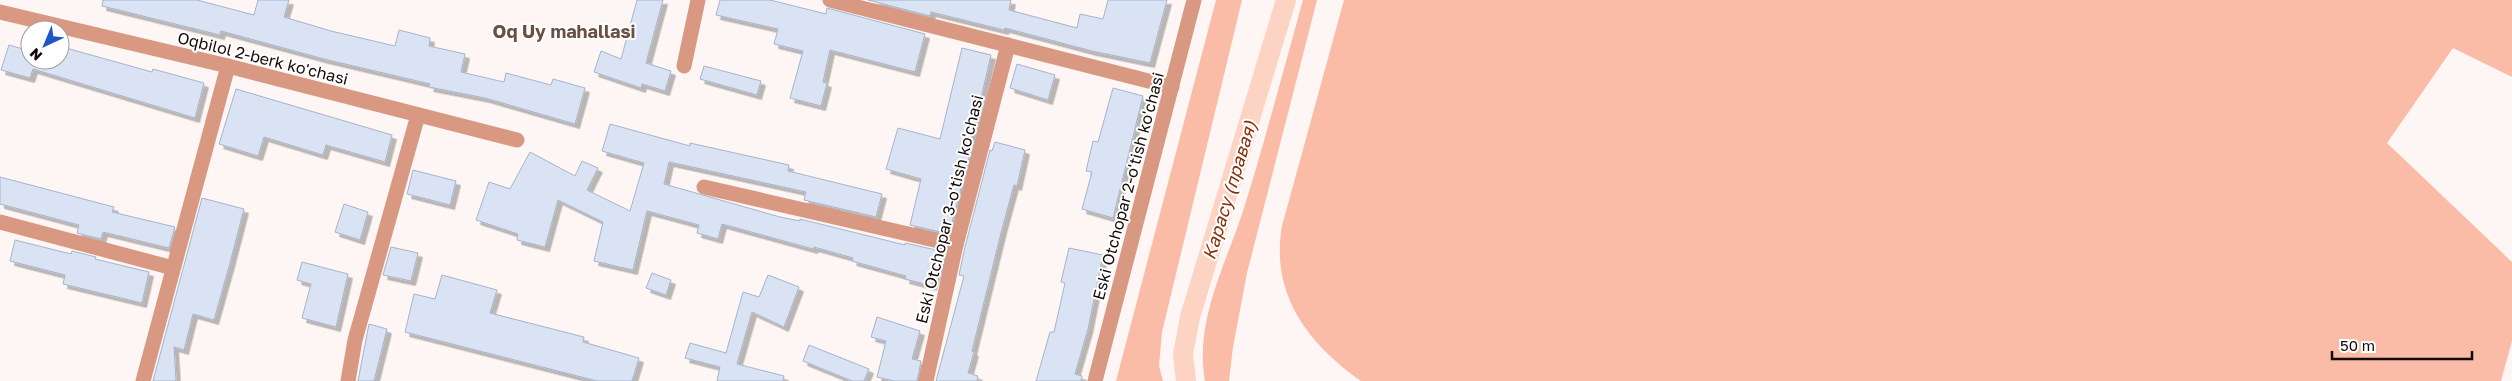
<svg xmlns="http://www.w3.org/2000/svg" width="2512" height="381" font-family="'Golos Text',sans-serif">
  <defs>
    <filter id="shadow"><feDropShadow dx="4.5" dy="4.5" stdDeviation="0" flood-color="#0004"/></filter>
  </defs>
  <rect width="100%" height="100%" fill="#fdf6f4"/>
  <!-- green -->
  <g fill="#fabca6">
    <polygon points="1216,0 1242,0 1162,332 1159,366 1163,381 1116,381"/>
    <path d="M1303 0H1317L1247 273 1233 347 1229 381H1205C1194 319 1227 263 1245 205 1266 137 1284 68 1303 0Z"/>
    <path d="M1344 0H2512V77L2453 48 2387 143 2512 262V341L2501 381H1361C1308 344 1270 294 1282 226Z"/>
  </g>
  <g fill="none" stroke-linecap="round" stroke-linejoin="round">
    <!-- canal -->
    <polyline stroke="#fdd3c4" stroke-width="20" points="1186,381 1183,354 1190,317 1286,0"/>
  </g>
  <!-- building -->
  <g fill="#d9e3f4" stroke="#a5b3cc" filter="url(#shadow)">
    <polygon points="103,0 197,0 254,15 258,0 289,0 284,17 331,31 395,46 399,30 430,38 429,46 465,54 461,72 504,82 506,73 551,85 553,79 585,88 575,124 485,98 429,87 430,84 324,59 221,31 220,35 102,6"/>
    <polygon points="637,0 663,0 646,63 671,71 665,91 642,84 641,88 594,72 601,51 621,59"/>
    <polygon points="720,0 770,0 826,14 827,8 925,34 915,72 830,50 823,82 827,83 821,106 790,98 803,51 774,44 778,29 716,15"/>
    <polygon points="868,0 1011,0 1009,10 1077,28 1080,14 1103,19 1108,0 1167,0 1150,63 1092,51 1005,28 1004,30 931,12 930,16"/>
    <polygon points="9,45 30,51 30,60 62,60 66,48 152,72 153,69 204,83 195,118 33,69 30,78 1,70"/>
    <polygon points="962,48 991,55 972,137 972,146 949,234 910,225 921,179 886,169 898,128 940,139"/>
    <polygon points="1017,64 1055,75 1048,100 1010,88"/>
    <polygon points="704,66 761,81 757,95 700,79"/>
    <polygon points="1113,88 1143,96 1113,218 1082,209 1092,172 1086,171 1093,141 1098,142"/>
    <polygon points="236,89 392,135 385,162 326,145 323,155 264,137 258,156 219,144"/>
    <polygon points="610,124 690,146 690,143 789,165 788,171 882,194 876,217 804,200 806,192 669,162 664,184 780,217 800,221 800,219 905,245 905,243 945,252 941,271 937,270 932,286 905,279 906,276 852,261 853,258 814,247 813,249 722,224 718,239 697,233 699,225 647,211 633,270 594,261 603,222 558,200 545,247 517,240 518,234 476,220 489,182 510,189 530,152 575,176 582,161 598,168 587,190 630,211 644,163 602,151"/>
    <polygon points="995,142 1025,150 1017,186 1014,185 1002,229 972,351 974,352 968,373 978,376 977,381 936,381 964,276 959,275 965,247 990,150 992,151"/>
    <polygon points="413,170 456,181 450,205 407,194"/>
    <polygon points="0,177 114,207 112,212 175,227 169,248 103,232 101,239 77,233 79,225 0,204"/>
    <polygon points="202,198 244,209 230,263 214,320 193,314 184,350 174,347 176,381 153,381"/>
    <polygon points="344,204 368,212 360,240 335,232"/>
    <polygon points="15,240 71,254 72,251 96,257 95,259 149,272 142,303 63,284 65,275 10,261"/>
    <polygon points="391,247 418,253 411,281 383,275"/>
    <polygon points="1069,248 1103,255 1088,329 1075,374 1082,376 1081,381 1036,381 1050,332 1054,332 1065,283 1061,282"/>
    <polygon points="302,262 348,274 336,327 302,318 311,284 297,280"/>
    <polygon points="652,273 671,280 666,295 646,288"/>
    <polygon points="442,275 497,290 490,313 584,337 583,342 639,358 632,381 597,381 405,332 414,294 435,299"/>
    <polygon points="768,275 799,287 784,327 752,312 737,364 784,376 783,381 717,381 720,367 685,358 690,343 726,353 743,292 759,297"/>
    <polygon points="877,317 920,331 912,359 921,361 917,381 894,381 877,377 886,341 871,337"/>
    <polygon points="369,324 387,329 374,381 358,381"/>
    <polygon points="809,345 869,369 864,381 852,381 803,361"/>
  </g>
  <g fill="none" stroke-linecap="round" stroke-linejoin="round">
    <!-- minor -->
    <g stroke="#d89881" stroke-width="15">
      <polyline points="830,0 1172,87"/>
      <polyline points="0,12 228,66 517,140"/>
      <polyline points="684,66 698,0"/>
      <polyline points="704,187 956,245"/>
      <polyline points="0,222 173,268"/>
      <polyline points="143,381 228,66"/>
      <polyline points="348,381 355,340 418,115"/>
      <polyline points="926,381 956,245 1008,45"/>
      <polyline points="1095,381 1194,0"/>
    </g>
  </g>
  <g text-anchor="middle" dominant-baseline="central" stroke-width="4" stroke-linejoin="round" paint-order="stroke">
    <!-- street labels -->
    <g font-size="16" fill="#130906" stroke="#fff">
      <text transform="translate(263 58) rotate(14)">Oqbilol 2-berk ko'chasi</text>
      <text transform="translate(1128 186) rotate(-75)">Eski Otchopar 2-o'tish ko'chasi</text>
      <text transform="translate(949 209) rotate(-76)">Eski Otchopar 3-o'tish ko'chasi</text>
    </g>
    <!-- neighbourhood labels -->
    <g font-size="18" font-weight="bold" fill="#6a4f45" stroke="#fff">
      <text x="564" y="31">Oq Uy mahallasi</text>
    </g>
    <!-- water labels -->
    <g font-size="18" font-style="italic" fill="#853009" stroke="#fff">
      <text transform="translate(1229 190) rotate(-73)">Карасу (правая)</text>
    </g>
  </g>
  <!-- north arrow -->
  <g transform="translate(45 45) rotate(224)"><circle r="24" fill="#ffffff" stroke="#a19d9b"/>
  <path d="M0-4L9 19L0 12L-9 19Z" fill="#1f56c3"/>
  <text y="-8" font-size="14" font-weight="bold" text-anchor="middle" fill="#130906">N</text>
  </g>
  <!-- scale -->
  <path d="M2332 351v8h140v-8" fill="none" stroke="#130906" stroke-width="2.5"/>
  <text x="2340" y="351" font-size="15" fill="#130906" stroke="#ffffff" stroke-width="4" paint-order="stroke">50 m</text>
</svg>
